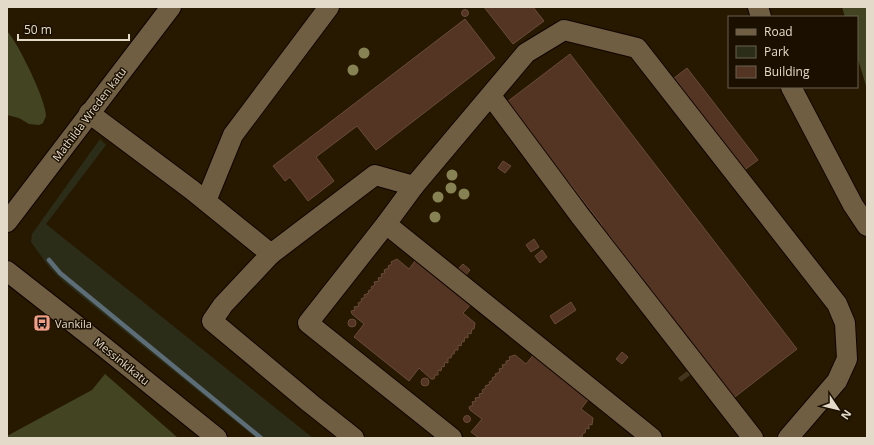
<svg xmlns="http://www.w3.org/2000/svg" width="874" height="445" font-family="'Open Sans',sans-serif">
  <rect width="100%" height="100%" fill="#271900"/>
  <!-- green -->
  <polygon fill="#2b2d19" points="100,139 106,145 46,224 313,438 256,438 64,282 49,267 31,242 32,234"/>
  <!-- forest -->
  <g fill="#434522">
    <polygon points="842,7 867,7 867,89 857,56 857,17 845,17"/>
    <path d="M7 31C18 43 46 100 46 116L43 123 39 125 29 124 19 118 7 115Z"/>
    <polygon points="105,374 178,438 7,438 7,436 92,390"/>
  </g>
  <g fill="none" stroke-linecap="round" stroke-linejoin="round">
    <!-- stream -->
    <polyline stroke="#5c6d78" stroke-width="4.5" points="49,260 60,273 261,438"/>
  </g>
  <!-- building -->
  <g fill="#543523" stroke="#694b3b">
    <polygon points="484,7 533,7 544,21 513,44"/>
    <circle cx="465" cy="13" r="3.5"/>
    <polygon points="465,19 495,58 376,150 357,126 316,157 334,181 308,201 290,177 285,181 273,166"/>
    <polygon points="570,54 797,349 731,400 722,389 726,387 692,343 689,346 681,336 684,333 651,289 647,292 639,282 643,279 609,235 606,238 598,228 602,225 568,181 564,184 557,174 560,171 507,102"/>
    <polygon points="687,68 758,160 743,171 673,79"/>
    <polygon points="503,161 511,166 505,173 498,168"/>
    <polygon points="534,239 539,247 531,252 526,245"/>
    <polygon points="542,250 547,257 540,263 535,256"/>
    <polygon points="418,257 473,302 463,313 475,323 474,329 472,329 471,334 468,333 468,338 465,337 464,342 462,341 461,346 458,345 458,350 455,350 454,354 452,354 451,358 448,358 448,363 445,362 444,367 442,366 441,371 438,370 438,375 435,375 434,379 431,379 419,368 409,381 354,337 364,324 352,314 351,311 355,310 354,307 359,306 358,303 362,301 361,299 365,297 364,295 369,293 368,291 372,289 371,287 375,285 374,282 379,281 378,278 382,277 381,274 385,273 384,270 389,268 388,266 392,264 391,262 397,259 409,269"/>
    <polygon points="463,264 470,270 464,277 457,270"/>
    <polygon points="571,302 576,310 555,324 550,316"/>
    <circle cx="352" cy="323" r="4"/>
    <polygon points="622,352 628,357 622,364 616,359"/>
    <polygon points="535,353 590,397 581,409 593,418 592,425 589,424 589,429 586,428 585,433 583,433 582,437 579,437 579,438 479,438 471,432 482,419 470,410 469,407 473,405 472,402 476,401 475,398 480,397 479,394 483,393 482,390 486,388 485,386 490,384 489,382 493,380 492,378 496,376 495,374 500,372 499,369 503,368 502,365 506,364 506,361 510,360 509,357 515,355 526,364"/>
    <circle cx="425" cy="382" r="4"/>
    <circle cx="467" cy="419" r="3.5"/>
  </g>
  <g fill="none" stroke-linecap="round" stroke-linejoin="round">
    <!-- minor-tunnel -->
    <polyline stroke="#43361e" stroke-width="20" stroke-dasharray="20 10" stroke-linecap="butt" points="686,372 689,376"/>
    <!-- minor casing -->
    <g stroke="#100400" stroke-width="22">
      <g id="minor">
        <polyline points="758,7 761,17"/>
        <polyline points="791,87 853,205 867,226"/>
        <polyline points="491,96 581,217 753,438"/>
        <polyline points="89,113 192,190 271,254 375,175 414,186 386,224 308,323 452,438"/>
        <polyline points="414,186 526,53 564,30 637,48 837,304 845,323 847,359 837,381 788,438"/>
        <polyline points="206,201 233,135 329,7"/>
        <polyline points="7,222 171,7"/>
        <polyline points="386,224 652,438"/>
        <polyline points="271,254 223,305 212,321 310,403 354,438"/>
        <polyline points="7,271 104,347 217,438"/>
      </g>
    </g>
    <!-- minor -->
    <use href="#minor" stroke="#6f5e41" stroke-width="20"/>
  </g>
  <!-- trees -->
  <g fill="#868253">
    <circle cx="364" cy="53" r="5.5"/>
    <circle cx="353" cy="70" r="5.5"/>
    <circle cx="452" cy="175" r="5.5"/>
    <circle cx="451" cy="188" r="5.5"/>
    <circle cx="464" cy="194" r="5.5"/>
    <circle cx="438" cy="197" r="5.5"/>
    <circle cx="435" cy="217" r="5.5"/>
  </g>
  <!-- icons -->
  <defs>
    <g id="bus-square" transform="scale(0.9)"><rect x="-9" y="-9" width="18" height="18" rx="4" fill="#f39f86" stroke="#1b1000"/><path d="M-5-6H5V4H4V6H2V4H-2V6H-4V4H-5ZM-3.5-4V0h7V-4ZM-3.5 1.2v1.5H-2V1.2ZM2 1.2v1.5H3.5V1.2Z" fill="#111"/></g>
  </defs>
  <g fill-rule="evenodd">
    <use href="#bus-square" x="42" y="323"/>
  </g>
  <g text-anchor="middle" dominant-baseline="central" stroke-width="3" stroke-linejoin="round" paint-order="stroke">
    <!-- street labels -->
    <g font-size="11" fill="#e4daca" stroke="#1b1000">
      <text transform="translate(89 114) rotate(-53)">Mathilda Wreden katu</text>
      <text transform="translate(122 361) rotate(39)">Messinkikatu</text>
    </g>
    <!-- poi labels -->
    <g font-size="11" fill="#e4daca" stroke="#1b1000" text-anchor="start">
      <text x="55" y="323">Vankila</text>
    </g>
  </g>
  <!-- border -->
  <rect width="874" height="445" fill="none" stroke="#e4daca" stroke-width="16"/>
  <!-- legend -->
  <rect x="728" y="16" width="130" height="72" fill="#1b1000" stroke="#6b6151"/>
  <rect x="736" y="29" width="20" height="6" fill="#6f5e41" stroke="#6b6151"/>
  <text x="764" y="36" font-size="12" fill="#e4daca">Road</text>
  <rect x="736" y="46" width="20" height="12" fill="#2b2d19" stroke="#6b6151"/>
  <text x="764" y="56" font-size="12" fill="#e4daca">Park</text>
  <rect x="736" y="66" width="20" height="12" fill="#543523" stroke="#6b6151"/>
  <text x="764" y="76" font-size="12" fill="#e4daca">Building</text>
  <!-- north arrow -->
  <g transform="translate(838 409) rotate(125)" stroke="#1b1000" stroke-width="3" paint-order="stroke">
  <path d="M0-3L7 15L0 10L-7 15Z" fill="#e4daca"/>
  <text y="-6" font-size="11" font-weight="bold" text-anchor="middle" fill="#e4daca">N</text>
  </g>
  <!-- scale -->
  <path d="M18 34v6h111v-6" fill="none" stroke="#e4daca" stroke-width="2"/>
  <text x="24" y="34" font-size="12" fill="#e4daca" stroke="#1b1000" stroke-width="3" paint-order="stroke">50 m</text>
</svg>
